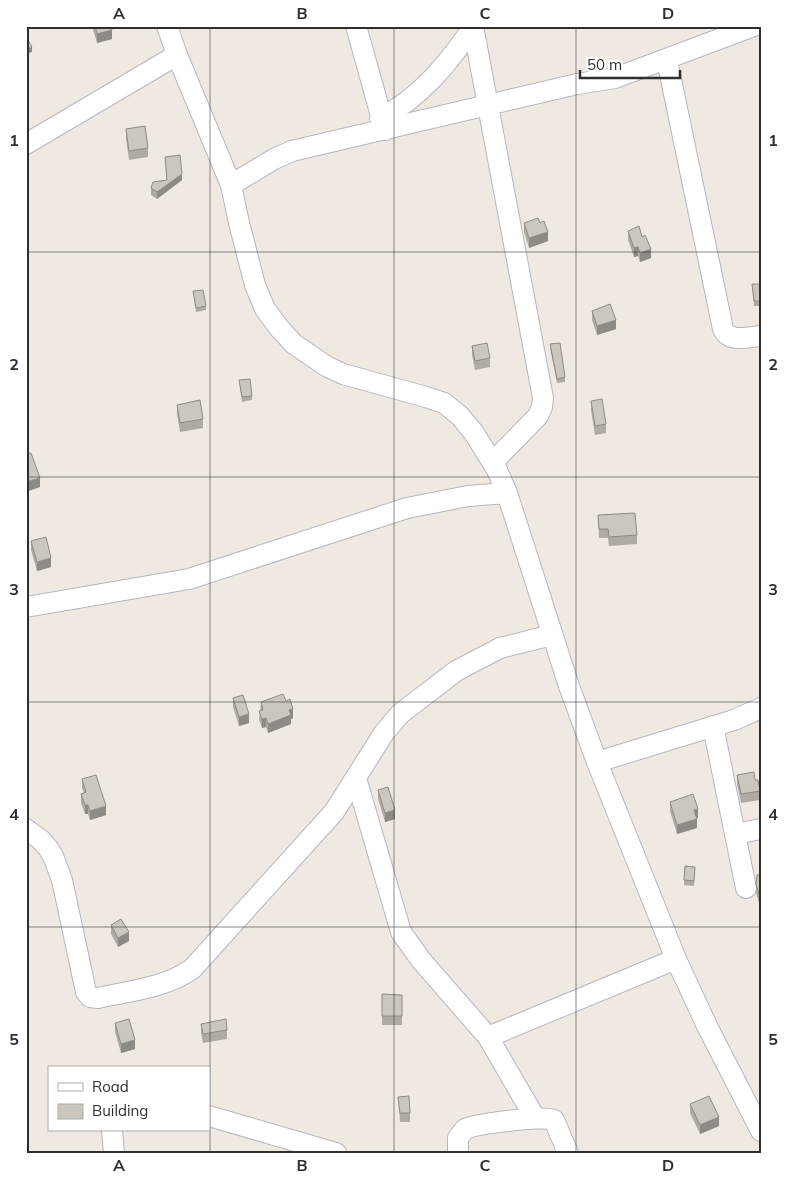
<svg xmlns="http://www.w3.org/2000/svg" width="787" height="1179" font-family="Mulish,sans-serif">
  <rect width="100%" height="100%" fill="#efe9e1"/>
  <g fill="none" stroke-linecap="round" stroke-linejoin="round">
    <!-- minor casing -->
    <g stroke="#b4b7c1" stroke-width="22">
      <g id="minor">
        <polyline points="167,26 177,55"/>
        <polyline points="356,26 385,130"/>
        <polyline points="473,26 543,398 542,407 538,416 493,462"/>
        <path d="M667 60 723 329C729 343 748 337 761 336"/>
        <path d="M380 118C420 99 449 62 474 26"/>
        <polyline points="26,144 177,55 231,185 239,223 255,285 265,309 280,329 294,344 326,366 343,374 426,397 444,403 460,416 474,433 497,470 507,493 569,686 597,762 676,959 707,1026 761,1131"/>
        <polyline points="231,185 274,159 292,151 577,84 615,78 754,26"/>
        <polyline points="26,607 189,579 407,508 468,496 507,493"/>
        <polyline points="713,726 746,888"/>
        <polyline points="597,762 734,720 761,708"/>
        <polyline points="356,778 401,932 421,960 488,1037 535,1118"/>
        <path d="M26 829 41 840 48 848 53 856 62 880 86 992 90 997 98 998C129 991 165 988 192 969L334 812 384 733 400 714 456 671 500 648 552 635"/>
        <polyline points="735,834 761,829"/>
        <polyline points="488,1037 676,959"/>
        <polyline points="209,1116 336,1153"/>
        <polyline points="112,1130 114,1153"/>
        <path d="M458 1153V1138L465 1129C476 1124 544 1115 554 1120L568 1153"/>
      </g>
    </g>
    <!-- minor -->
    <use href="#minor" stroke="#fff" stroke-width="20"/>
  </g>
  <!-- wall -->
  <g fill="#afaba4">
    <polygon points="92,26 111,26 112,39 97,43"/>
    <polygon points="126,129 148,148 148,157 129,160 126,138"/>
    <polygon points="165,157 182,180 157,199 151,195 151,188 167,180"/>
    <polygon points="524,223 540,223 548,241 529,248 524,232"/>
    <polygon points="628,231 651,258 640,262 638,256 634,257 628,240"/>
    <polygon points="752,284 761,284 761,306 754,306"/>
    <polygon points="193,291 206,306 206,310 196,312"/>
    <polygon points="592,311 616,329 597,335 592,320"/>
    <polygon points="550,344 565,377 565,382 557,383 550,348"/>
    <polygon points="472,346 490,358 490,367 475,370 472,355"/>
    <polygon points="239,380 252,396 252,400 242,402"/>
    <polygon points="591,401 606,424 606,433 595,435 591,410"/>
    <polygon points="177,405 203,419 203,428 180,432 177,414"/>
    <polygon points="598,515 637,535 637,544 609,546 608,538 599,538"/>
    <polygon points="31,541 51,567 37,571 31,550"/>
    <polygon points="233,698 249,723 239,726 233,707"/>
    <polygon points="261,702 293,718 291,719 291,724 268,733 266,727 262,728 259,720"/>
    <polygon points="737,775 755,780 760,791 760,800 741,803 737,784"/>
    <polygon points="82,779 106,815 90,820 88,814 85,814 81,803 81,794 84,793 82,788"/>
    <polygon points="378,790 395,819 385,822 378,799"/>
    <polygon points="670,802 698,818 697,818 697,828 677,834 670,811"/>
    <polygon points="685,866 695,867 694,886 684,885"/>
    <polygon points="761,874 761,902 759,903 756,893 756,884"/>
    <polygon points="111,925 129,941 118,947 111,934"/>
    <polygon points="382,994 402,995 402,1025 382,1025"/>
    <polygon points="115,1023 135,1049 121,1053 115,1032"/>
    <polygon points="201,1024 227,1030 227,1039 203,1043 201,1033"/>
    <polygon points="398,1097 410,1113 410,1122 400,1122"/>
    <polygon points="690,1104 719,1126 700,1134 690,1113"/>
  </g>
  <!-- shaded-wall -->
  <g fill="#8e8b86">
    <polygon points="112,30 112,39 97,43 97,34"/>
    <polygon points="32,47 32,52 26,54 26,50"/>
    <polygon points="182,174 182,180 157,199 157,192"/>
    <polygon points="548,232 548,241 529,248 529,238"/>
    <polygon points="638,247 638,256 634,257 634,248"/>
    <polygon points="651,249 651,258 640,262 640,253"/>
    <polygon points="616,320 616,329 597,335 597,326"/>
    <polygon points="40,478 40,487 26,492 26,482"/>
    <polygon points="51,558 51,567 37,571 37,562"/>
    <polygon points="293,709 293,718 291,719 291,724 268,733 268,724 289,710"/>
    <polygon points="249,714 249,723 239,726 239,717"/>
    <polygon points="266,718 266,727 262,728 262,719"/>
    <rect x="85" y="805" width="3" height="9"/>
    <polygon points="106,806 106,815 90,820 90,811"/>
    <polygon points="698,809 698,818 694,819 694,810"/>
    <polygon points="395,810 395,819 385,822 385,813"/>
    <polygon points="697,819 697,828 677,834 677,825"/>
    <polygon points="761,893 761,902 759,903 759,894"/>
    <polygon points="129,932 129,941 118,947 118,938"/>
    <polygon points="135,1040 135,1049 121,1053 121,1044"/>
    <polygon points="719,1117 719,1126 700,1134 700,1125"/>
  </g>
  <!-- building -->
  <g fill="#cbc7bf" stroke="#8e8b86">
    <polygon points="95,26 111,26 112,30 97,34"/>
    <polygon points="26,38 27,38 32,47 26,50"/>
    <polygon points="145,126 148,148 129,151 126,129"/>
    <polygon points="180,155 182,174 157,192 151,188 153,182 167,180 165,157"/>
    <polygon points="538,218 540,223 544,221 548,232 529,238 524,223"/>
    <polygon points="639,226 642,237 645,235 651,249 640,253 638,247 634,248 628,231"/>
    <polygon points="752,284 761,284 761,301 754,301"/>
    <polygon points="203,290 206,306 196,308 193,291"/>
    <polygon points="610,304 616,320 597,326 592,311"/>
    <polygon points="487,343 490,358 475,361 472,346"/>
    <polygon points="560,343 565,377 557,379 550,344"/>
    <polygon points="250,379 252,396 242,397 239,380"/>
    <polygon points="602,399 606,424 595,426 591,401"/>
    <polygon points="200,400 203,419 180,423 177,405"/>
    <polygon points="31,453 40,478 26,482 26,454"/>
    <polygon points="635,513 637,535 609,537 608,529 599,529 598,515"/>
    <polygon points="46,537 51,558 37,562 31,541"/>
    <polygon points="283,694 286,701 290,699 293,709 289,710 291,715 268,724 266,718 262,719 259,711 263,710 261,702"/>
    <polygon points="243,695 249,714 239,717 233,698"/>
    <polygon points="754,772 755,780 758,780 760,791 741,794 737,775"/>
    <polygon points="96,775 106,806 90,811 88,805 85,805 81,794 86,792 82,779"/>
    <polygon points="388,787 395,810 385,813 378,790"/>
    <polygon points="693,794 698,809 694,810 697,819 677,825 670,802"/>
    <polygon points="685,866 695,867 694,881 684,880"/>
    <polygon points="761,874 761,893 759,894 756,884 757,875"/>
    <polygon points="121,919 129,932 118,938 111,925"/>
    <polygon points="382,994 402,995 402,1016 382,1016"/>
    <polygon points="129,1019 135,1040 121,1044 115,1023"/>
    <polygon points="226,1019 227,1030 203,1034 201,1024"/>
    <polygon points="409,1096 410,1113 400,1113 398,1097"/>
    <polygon points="709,1096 719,1117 700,1125 690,1104"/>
  </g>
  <!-- grid -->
  <path fill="none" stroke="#2e2e2e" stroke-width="1" stroke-opacity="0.55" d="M210 26V1153M394 26V1153M576 26V1153M26 252H761M26 477H761M26 702H761M26 927H761"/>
  <!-- border -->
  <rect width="787" height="1179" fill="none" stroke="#ffffff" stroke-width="55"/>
  <!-- legend -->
  <rect x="48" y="1066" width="162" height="65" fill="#ffffff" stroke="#ababab"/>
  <rect x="58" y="1083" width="25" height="8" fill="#ffffff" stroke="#ababab"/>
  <text x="92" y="1092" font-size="15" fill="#2e2e2e">Road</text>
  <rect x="58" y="1104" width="25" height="15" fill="#cbc7bf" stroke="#ababab"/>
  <text x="92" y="1116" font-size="15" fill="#2e2e2e">Building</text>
  <!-- scale -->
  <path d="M580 70v8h100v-8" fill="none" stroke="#2e2e2e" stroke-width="2.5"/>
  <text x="587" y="70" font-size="15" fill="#2e2e2e" stroke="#ffffff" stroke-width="4" paint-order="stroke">50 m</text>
  <rect x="28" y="28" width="732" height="1124" fill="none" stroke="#2e2e2e" stroke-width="2"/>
  <g font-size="16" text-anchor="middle" font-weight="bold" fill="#2e2e2e">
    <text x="119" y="19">A</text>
    <text x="302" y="19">B</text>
    <text x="485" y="19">C</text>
    <text x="668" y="19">D</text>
    <text x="14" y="146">1</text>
    <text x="773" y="146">1</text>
    <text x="14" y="370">2</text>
    <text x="773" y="370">2</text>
    <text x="14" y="595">3</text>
    <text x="773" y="595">3</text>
    <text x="14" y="820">4</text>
    <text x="773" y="820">4</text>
    <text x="14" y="1045">5</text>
    <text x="773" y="1045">5</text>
    <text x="119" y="1171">A</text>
    <text x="302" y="1171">B</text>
    <text x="485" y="1171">C</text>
    <text x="668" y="1171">D</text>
  </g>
</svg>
